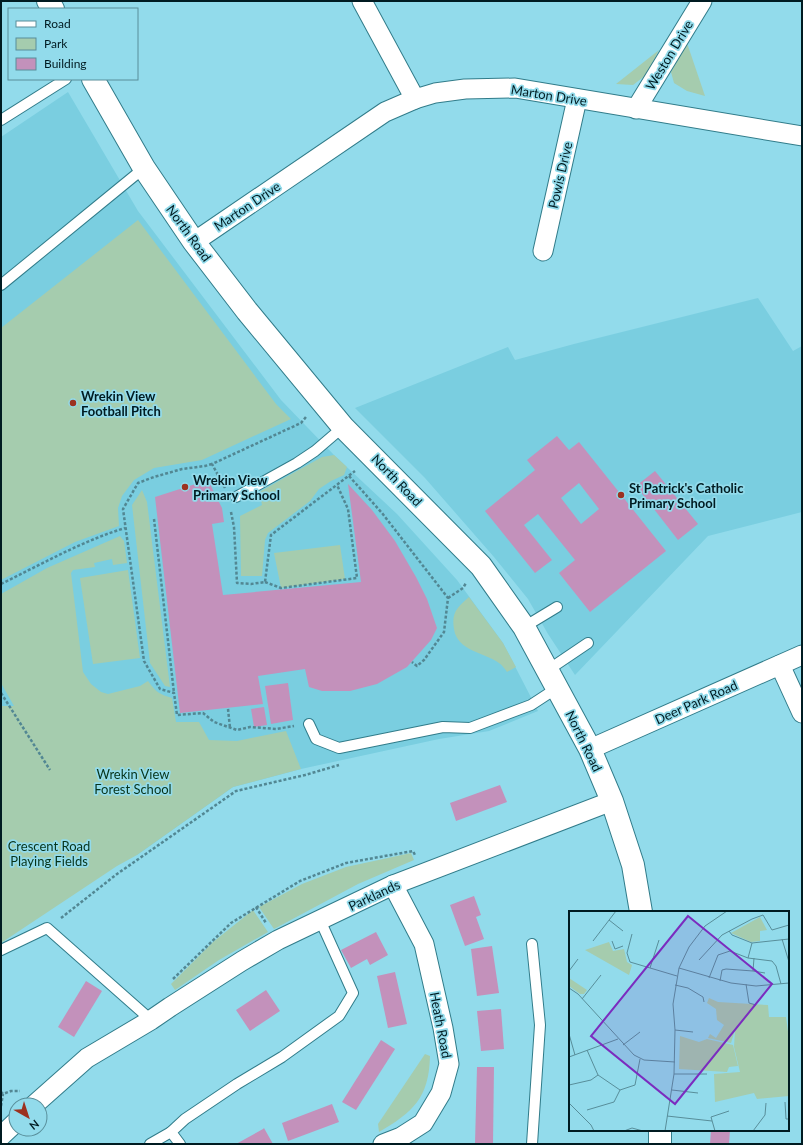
<svg xmlns="http://www.w3.org/2000/svg" width="803" height="1145" font-family="Lato,sans-serif">
  <rect width="100%" height="100%" fill="#92dbeb"/>
  <!-- built -->
  <g fill="#7acee0">
    <polygon points="68,92 138,211 281,400 334,455 397,514 457,580 503,643 538,711 489,731 439,739 301,769 233,787 137,855 1,707 1,137"/>
    <polygon points="758,298 793,351 802,346 802,512 708,536 575,675 548,634 528,599 494,557 425,478 355,408 508,347 515,360 574,344"/>
  </g>
  <!-- green -->
  <g fill="#a5ccae">
    <polygon points="687,43 705,96 687,91 674,83 671,72"/>
    <polygon points="659,50 646,75 633,85 616,84"/>
    <polygon points="138,220 276,404 291,419 202,460 154,468 134,480 122,496 118,508 119,526 75,542 1,580 1,328"/>
    <polygon points="334,455 347,467 344,475 331,481 319,489 310,501 268,533 265,540 262,576 241,576 240,516 262,505 259,492 322,457"/>
    <polygon points="142,490 147,502 170,687 165,686 150,663 132,505"/>
    <path d="M120 536 124 541 127 563 113 565 112 559 94 563 95 567 73 570 71 573 83 672 91 684 101 692 108 694 140 686 148 681C156 692 159 694 172 698L176 722H199L209 740 237 741 286 731 301 769 233 787 137 855 117 866 1 943V706H14L1 683V594L47 568Z"/>
    <polygon points="340,545 345,579 281,588 274,553"/>
    <polygon points="128,570 140,658 93,664 80,578"/>
    <path d="M469 597 503 643 516 667 507 672C505 669 502 665 499 663 484 652 457 651 454 629 451 612 458 607 469 597Z"/>
    <polygon points="411,853 414,860 358,884 274,929 259,907 302,884 346,867"/>
    <polygon points="253,910 268,932 219,960 175,990 171,984 213,942"/>
    <path d="M425 1054 430 1056C429 1098 413 1112 379 1132L378 1124Z"/>
  </g>
  <!-- building -->
  <g fill="#c391bb" fill-rule="evenodd">
    <path d="M557 436 569 450 579 442 666 551 590 612 559 573 575 560 538 514 524 525 552 560 535 573 485 511 535 470 527 460ZM579 483 599 509 581 524 561 498Z"/>
    <polygon points="655,471 698,524 678,540 636,486"/>
    <polygon points="208,480 222,508 224,522 212,524 223,595 361,582 348,484 372,510 395,541 416,577 427,599 437,628 431,640 407,667 377,684 350,691 322,691 309,687 305,669 258,676 263,704 180,713 155,497"/>
    <polygon points="288,683 293,720 271,724 265,686"/>
    <polygon points="264,707 267,725 254,727 251,709"/>
    <polygon points="500,785 507,802 456,821 450,803"/>
    <polygon points="474,896 481,915 476,917 484,939 465,946 450,905"/>
    <polygon points="376,932 388,955 370,965 367,959 351,968 341,950"/>
    <polygon points="492,946 499,993 477,996 471,949"/>
    <polygon points="395,972 407,1024 388,1028 377,976"/>
    <polygon points="86,981 102,991 74,1037 58,1027"/>
    <polygon points="266,990 280,1011 250,1031 236,1010"/>
    <polygon points="501,1009 504,1049 481,1051 477,1011"/>
    <polygon points="381,1040 395,1049 356,1110 342,1102"/>
    <polygon points="477,1067 494,1067 493,1144 475,1144"/>
    <polygon points="332,1104 339,1122 288,1141 282,1123"/>
    <polygon points="264,1128 273,1144 236,1144 263,1129"/>
    <polygon points="711,1130 730,1130 729,1144 710,1144"/>
  </g>
  <g fill="none" stroke-linecap="round" stroke-linejoin="round">
    <!-- lane casing -->
    <g stroke="#317c8a" stroke-width="12">
      <g id="lane">
        <polyline points="1,120 66,79"/>
        <polyline points="1,285 144,168"/>
        <polyline points="236,497 297,463 315,451 343,427"/>
        <polyline points="524,627 557,607"/>
        <polyline points="548,670 588,643"/>
        <polyline points="309,724 316,739 339,748 443,727 470,728 531,705 557,688"/>
        <polyline points="1,950 47,928 151,1020"/>
        <polyline points="150,1144 171,1132"/>
        <polyline points="180,1144 171,1132 185,1119 237,1084 282,1057 339,1016 353,993 320,920"/>
        <polyline points="532,1144 540,1025 532,944"/>
      </g>
    </g>
    <!-- street casing -->
    <g stroke="#317c8a" stroke-width="21">
      <g id="street">
        <polyline points="362,1 415,99"/>
        <polyline points="636,109 702,1"/>
        <polyline points="194,242 385,112 415,99 435,93 465,89 515,88 802,136"/>
        <polyline points="543,251 577,99"/>
        <polyline points="780,665 802,713"/>
        <polyline points="590,749 802,655"/>
        <polyline points="34,1105 87,1058 151,1020 170,1007 242,961 278,940 393,885 612,801"/>
        <polyline points="1,1136 16,1122"/>
        <polyline points="383,1144 401,1137 423,1123 441,1093 449,1064 443,1028 424,944 393,885"/>
      </g>
    </g>
    <!-- secondary casing -->
    <g stroke="#317c8a" stroke-width="24">
      <g id="secondary">
        <polyline points="48,1 53,9"/>
        <polyline points="93,79 144,168 194,242 247,311 343,427 481,566 524,627 590,749 612,801 633,865 641,912"/>
        <polyline points="660,1144 660,1130"/>
      </g>
    </g>
    <!-- path -->
    <g stroke="#528793" stroke-width="2.5" stroke-dasharray="3 2" stroke-linecap="butt">
      <polyline points="212,464 205,466 182,469 154,477 138,483 123,509 144,661 160,689 174,693 177,715 203,713 214,722 237,730 250,727 276,729 294,726"/>
      <polyline points="349,476 382,513 448,598 444,632 424,660 417,666 412,662"/>
      <polyline points="225,488 212,464 301,423 306,417"/>
      <polyline points="231,512 234,527 237,583 251,584 265,582 271,535 355,471"/>
      <polyline points="154,519 174,693"/>
      <polyline points="265,582 281,588 357,578 348,509 337,485"/>
      <path d="M1 584C42 564 82 541 125 528"/>
      <polyline points="448,598 463,588 466,583"/>
      <polyline points="1,693 50,770"/>
      <polyline points="228,709 230,728"/>
      <polyline points="256,907 266,923"/>
      <polyline points="61,918 117,874 236,791 305,775 339,765"/>
      <polyline points="173,979 231,923 300,881 346,863 413,851 415,855"/>
      <polyline points="1,1092 3,1094 11,1091 20,1091"/>
      <polyline points="1,1106 3,1094"/>
    </g>
    <!-- lane -->
    <use href="#lane" stroke="#fff" stroke-width="10"/>
    <!-- street -->
    <use href="#street" stroke="#fff" stroke-width="19"/>
    <!-- secondary -->
    <use href="#secondary" stroke="#fff" stroke-width="22"/>
  </g>
  <!-- markers -->
  <g fill="#9c3220" stroke="#92dbeb" stroke-width="1.5">
    <circle cx="73" cy="403" r="4"/>
    <circle cx="185" cy="487" r="4"/>
    <circle cx="621" cy="495" r="4"/>
  </g>
  <g text-anchor="middle" dominant-baseline="central" stroke-width="3.5" stroke-linejoin="round" paint-order="stroke">
    <!-- street labels -->
    <g font-size="13" fill="#001b21" stroke="#92dbeb">
      <text transform="translate(669 55) rotate(-59)">Weston Drive</text>
      <text transform="translate(549 95) rotate(9)">Marton Drive</text>
      <text transform="translate(560 175) rotate(-77)">Powis Drive</text>
      <text transform="translate(247 206) rotate(-34)">Marton Drive</text>
      <text transform="translate(189 233) rotate(54)">North Road</text>
      <text transform="translate(397 480) rotate(46)">North Road</text>
      <text transform="translate(696 702) rotate(-24)">Deer Park Road</text>
      <text transform="translate(584 741) rotate(64)">North Road</text>
      <text transform="translate(374 895) rotate(-25)">Parklands</text>
      <text transform="translate(441 1025) rotate(79)">Heath Road</text>
    </g>
    <!-- poi labels -->
    <g font-size="13" font-weight="bold" fill="#001b21" stroke="#92dbeb" text-anchor="start">
      <text x="81" y="396">Wrekin View<tspan x="81" dy="15">Football Pitch</tspan></text>
      <text x="193" y="480">Wrekin View<tspan x="193" dy="15">Primary School</tspan></text>
      <text x="629" y="488">St Patrick's Catholic<tspan x="629" dy="15">Primary School</tspan></text>
    </g>
    <!-- park labels -->
    <g font-size="13" fill="#073319" stroke="#92dbeb">
      <text x="133" y="774">Wrekin View<tspan x="133" dy="15">Forest School</tspan></text>
      <text x="49" y="846">Crescent Road<tspan x="49" dy="15">Playing Fields</tspan></text>
    </g>
  </g>
  <!-- overview -->
  <g transform="translate(569 911)">
    <rect width="220" height="220" fill="#92dbeb"/>
    <path d="M191 6 198 19 191 20V30L182 31 162 22ZM40 31 44 40 55 38 58 51 63 54 60 64 16 39ZM0 67 18 79 15 83H11L0 75ZM140 87 149 91 199 94 200 106H217L220 128V185L188 188 185 182 146 191 145 163 171 161 165 136 166 119 162 132 139 127 141 123 147 127 155 114 148 109 147 98 138 92ZM111 125 130 131 138 128 164 134 169 155 160 156 158 161 110 158Z" fill="#a5ccae"/>
    <path fill="none" stroke="#588e9a" stroke-width="1" d="M40 9 54 20M160 20 163 24 183 32 220 28M63 23 58 42 61 51 108 65M213 28 220 51M24 30 47 0M43 30 46 38 54 35M179 47 183 32M130 49 153 24 183 8 194 4 203 19 220 14M81 57 90 29M110 57 162 72 187 75 220 72M0 60 9 48M184 60 196 62M140 67 149 44 161 40 179 47 203 50 207 55 212 73M151 70 153 59 157 58 184 60 185 47M177 73 180 92 187 94M106 74 119 77 134 86 135 91M0 77 9 83 65 144 75 149 106 151M13 88 32 64M106 119 124 121M0 123 6 144M54 134 71 121M18 139 29 164 51 179 66 174 71 148M0 146 49 128M105 163H138M0 174 22 169 29 164M103 179 129 182M216 191 217 208H220M0 192 22 214 25 220M18 199 45 191 51 179M98 205 143 210M55 220 63 217 74 220M96 220 105 163 106 119 104 93 110 57 120 36 136 15 158 0M146 220 142 206 160 200M184 220 196 204 197 192"/>
    <path fill="#7b2cbf" fill-opacity="0.15" stroke="#7b2cbf" stroke-width="2" d="M119 5 203 73 106 193 22 125Z"/>
    <rect width="220" height="220" fill="none" stroke="#001b21" stroke-width="2"/>
  </g>
  <!-- border -->
  <rect width="803" height="1145" fill="none" stroke="#001b21" stroke-width="4"/>
  <!-- legend -->
  <rect x="8" y="8" width="130" height="72" fill="#92dbeb" stroke="#588e9a"/>
  <rect x="16" y="21" width="20" height="6" fill="#ffffff" stroke="#588e9a"/>
  <text x="44" y="28" font-size="12" fill="#001b21">Road</text>
  <rect x="16" y="38" width="20" height="12" fill="#a5ccae" stroke="#588e9a"/>
  <text x="44" y="48" font-size="12" fill="#001b21">Park</text>
  <rect x="16" y="58" width="20" height="12" fill="#c391bb" stroke="#588e9a"/>
  <text x="44" y="68" font-size="12" fill="#001b21">Building</text>
  <!-- north arrow -->
  <g transform="translate(28 1117) rotate(141)"><circle r="19" fill="#92dbeb" stroke="#588e9a"/>
  <path d="M0-3L7 15L0 10L-7 15Z" fill="#9c3220"/>
  <text y="-6" font-size="11" font-weight="bold" text-anchor="middle" fill="#001b21">N</text>
  </g>
</svg>
